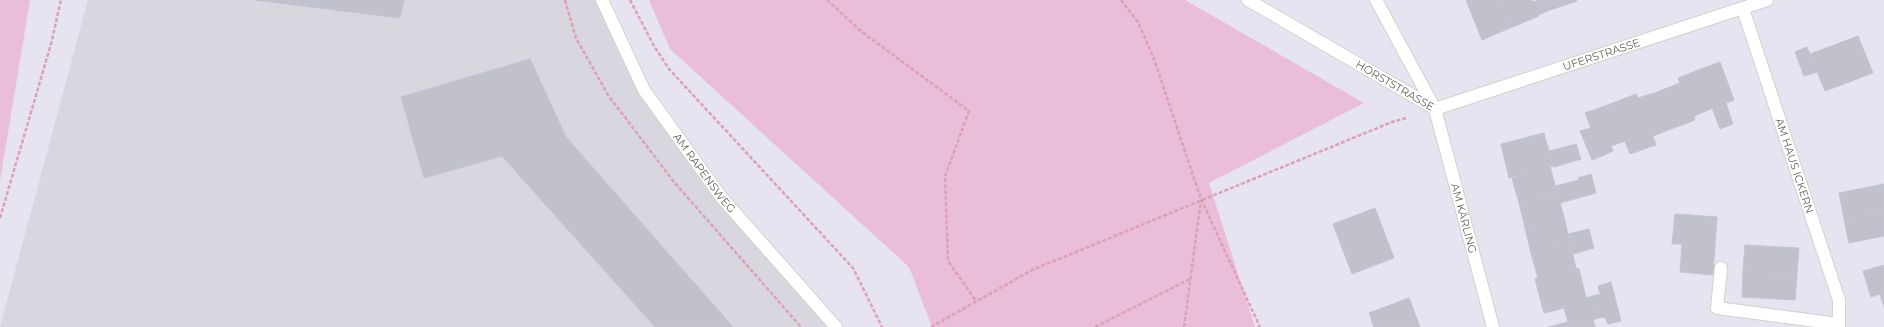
<svg xmlns="http://www.w3.org/2000/svg" width="1884" height="327" font-family="Montserrat,sans-serif">
  <rect width="100%" height="100%" fill="#e6e4f0"/>
  <!-- industrial -->
  <polygon fill="#d8d6de" points="88,0 602,0 644,90 722,198 836,327 0,327"/>
  <!-- green -->
  <g fill="#eabed8">
    <polygon points="0,0 30,0 0,181"/>
    <polygon points="649,0 1185,0 1364,103 1209,183 1255,327 932,327 909,267 670,49"/>
  </g>
  <!-- building -->
  <g fill="#c1c1cb" stroke="#c4c2d5">
    <polygon points="254,0 404,0 400,18"/>
    <polygon points="1466,0 1499,0 1510,28 1482,40"/>
    <polygon points="1499,0 1532,0 1539,16 1510,28"/>
    <polygon points="1539,0 1546,0 1550,10 1538,15 1533,2"/>
    <polygon points="1546,0 1576,0 1577,1 1550,10"/>
    <polygon points="1858,36 1873,73 1825,91 1810,54"/>
    <polygon points="1807,47 1817,72 1804,76 1795,52"/>
    <polygon points="530,59 566,137 733,327 655,327 502,156 424,178 401,97"/>
    <polygon points="1720,62 1734,100 1726,103 1733,124 1720,129 1698,70"/>
    <polygon points="1698,70 1713,108 1694,116 1695,120 1671,129 1657,92 1680,83 1678,78"/>
    <polygon points="1657,92 1671,129 1653,136 1656,145 1630,154 1610,104 1636,94 1638,98"/>
    <polygon points="1610,104 1625,141 1611,146 1613,151 1602,156 1585,113"/>
    <polygon points="1591,128 1602,156 1592,160 1580,131"/>
    <polygon points="1544,133 1553,166 1509,178 1501,144"/>
    <polygon points="1576,144 1581,159 1554,167 1549,151"/>
    <polygon points="1550,166 1557,193 1519,203 1512,178"/>
    <polygon points="1591,174 1596,193 1560,203 1556,186 1579,180 1578,178"/>
    <polygon points="1884,184 1884,210 1844,219 1839,193"/>
    <polygon points="1557,193 1564,217 1525,228 1519,203"/>
    <polygon points="1375,208 1394,258 1352,274 1333,224"/>
    <polygon points="1884,210 1884,236 1849,243 1844,219"/>
    <polygon points="1675,214 1717,217 1713,275 1680,272 1682,244 1672,244"/>
    <polygon points="1564,217 1570,243 1531,253 1525,228"/>
    <polygon points="1589,229 1594,248 1573,254 1568,234"/>
    <polygon points="1570,243 1576,268 1538,279 1531,253"/>
    <polygon points="1745,245 1799,248 1797,274 1743,271"/>
    <polygon points="1884,265 1884,293 1871,297 1863,271"/>
    <polygon points="1576,268 1579,269 1586,298 1592,296 1595,307 1566,315 1564,308 1544,313 1535,279"/>
    <polygon points="1743,271 1797,274 1795,300 1742,297"/>
    <polygon points="1611,282 1621,321 1608,324 1605,317 1598,318 1592,296 1600,294 1598,286"/>
    <polygon points="1884,293 1884,307 1880,294"/>
    <polygon points="1409,298 1420,327 1374,327 1369,313"/>
    <polygon points="1595,307 1598,318 1593,320 1595,327 1548,327 1568,322 1566,315"/>
  </g>
  <g fill="none" stroke-linecap="round" stroke-linejoin="round">
    <!-- minor casing -->
    <g stroke="#d2d2cb" stroke-width="14">
      <g id="minor">
        <path id="s1" d="M602 0 644 90 722 198 836 327"/>
        <path id="s2" d="M1248 0 1434 108"/>
        <path id="s3" d="M1376 0 1435 109 1493 327"/>
        <path id="s4" d="M1743 9 1839 300V327"/>
        <path id="s5" d="M1435 109 1767 0"/>
        <polyline points="1721,268 1717,308 1839,324"/>
      </g>
    </g>
    <!-- path -->
    <g stroke="#dda0b4" stroke-width="2.5" stroke-dasharray="4 2" stroke-linecap="butt">
      <polyline points="565,0 576,38 608,95 674,182 801,327"/>
      <polyline points="630,0 654,46 669,69 853,268 882,327"/>
      <polyline points="827,0 862,32 969,111 945,176 948,261 976,301"/>
      <polyline points="1121,0 1138,22 1154,59 1201,199 1260,327"/>
      <polyline points="0,218 51,44 61,0"/>
      <polyline points="931,327 1032,270 1392,122 1406,118"/>
      <polyline points="1095,327 1190,279"/>
      <polyline points="1184,327 1201,200"/>
    </g>
    <!-- minor -->
    <use href="#minor" stroke="#fff" stroke-width="12"/>
  </g>
  <g text-anchor="middle" dominant-baseline="central" stroke-width="3.5" stroke-linejoin="round" paint-order="stroke">
    <!-- street labels -->
    <g font-size="11" fill="#66665c" stroke="#fff">
      <text stroke="none"><textPath href="#s5" startOffset="175">UFERSTRASSE</textPath></text>
      <text stroke="none"><textPath href="#s2" startOffset="170">HORSTSTRASSE</textPath></text>
      <text stroke="none"><textPath href="#s4" startOffset="165">AM HAUS ICKERN</textPath></text>
      <text stroke="none"><textPath href="#s1" startOffset="202">AM RAPENSWEG</textPath></text>
      <text stroke="none"><textPath href="#s3" startOffset="237">AM KÄRLING</textPath></text>
    </g>
  </g>
</svg>
